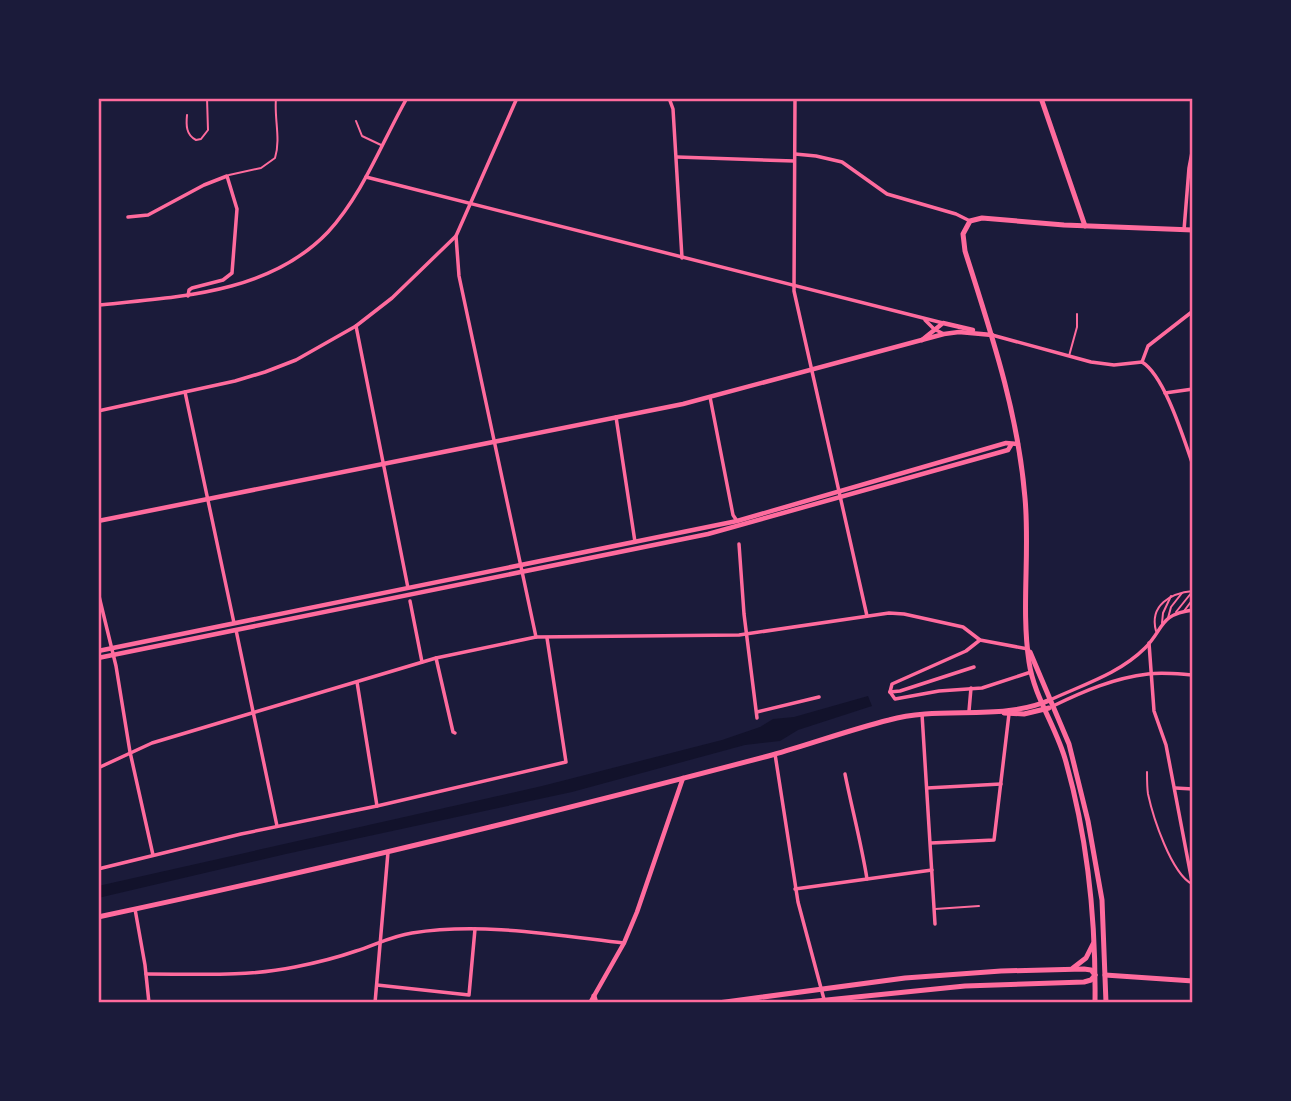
<svg xmlns="http://www.w3.org/2000/svg" width="1291" height="1101" font-family="Jost,sans-serif">
  <rect width="100%" height="100%" fill="#1b1b3a"/>
  <!-- water -->
  <polygon fill="#12122b" points="868,696 872,706 798,730 780,741 745,745 572,792 286,854 98,898 98,886 542,786 722,740 760,727 773,719 794,717"/>
  <g fill="none" stroke-linecap="round" stroke-linejoin="round">
    <!-- service -->
    <g stroke="#ff6b9d" stroke-width="2">
      <path d="M187 115C186 125 186 135 196 140L201 139 208 130 207 98"/>
      <polyline points="356,121 362,136 381,145"/>
      <path d="M229 175 261 168 275 158C281 139 274 118 276 98"/>
      <polyline points="1069,356 1077,327 1077,314"/>
      <polyline points="1184,611 1193,599"/>
      <polyline points="1176,612 1192,592"/>
      <polyline points="1168,618 1171,607 1182,593"/>
      <polyline points="1162,623 1163,613 1171,596"/>
      <path d="M1156 631C1149 605 1171 593 1193 591"/>
      <path d="M1147 772C1147 779 1147 787 1148 794 1153 817 1171 873 1192 884"/>
      <polyline points="935,909 979,906"/>
    </g>
    <!-- minor -->
    <g stroke="#ff6b9d" stroke-width="3.5">
      <polyline points="669,98 673,109 682,258"/>
      <polyline points="795,98 794,291 867,616"/>
      <polyline points="795,154 816,156 842,162 887,194 956,214 970,221"/>
      <polyline points="677,157 794,161"/>
      <polyline points="366,177 943,323"/>
      <polyline points="128,217 148,215 204,185 227,176 237,209 232,273 223,280 192,288 189,290 188,296"/>
      <polyline points="1184,230 1189,168 1193,147"/>
      <polyline points="456,236 459,276 536,637"/>
      <path d="M98 305C177 297 269 294 328 232 363 194 382 142 407 98"/>
      <polyline points="925,320 934,329 944,334"/>
      <polyline points="356,326 408,588"/>
      <polyline points="992,335 1091,362 1114,365 1142,362"/>
      <path d="M1142 362C1165 376 1184 440 1193 465"/>
      <polyline points="1142,362 1148,346 1193,311"/>
      <polyline points="185,392 234,623"/>
      <polyline points="1165,393 1193,389"/>
      <polyline points="710,397 733,515 737,521"/>
      <polyline points="98,411 235,381 265,372 296,360 356,326 392,298 456,236 517,98"/>
      <polyline points="616,417 635,542"/>
      <polyline points="739,544 744,614 757,718"/>
      <polyline points="98,592 116,666 130,752 153,855"/>
      <polyline points="410,601 422,662"/>
      <polyline points="236,630 277,826"/>
      <polyline points="1149,643 1154,711 1166,745 1193,887"/>
      <polyline points="436,658 453,732 455,733"/>
      <polyline points="357,682 377,806"/>
      <polyline points="890,692 895,699 939,691 982,688 1031,672"/>
      <polyline points="890,692 892,684 966,651 980,640"/>
      <polyline points="890,692 900,691 974,667"/>
      <path d="M1050 700C1082 685 1119 674 1145 648 1164 629 1159 614 1193 610"/>
      <path d="M1053 706C1084 691 1114 678 1148 674 1163 672 1178 674 1193 675"/>
      <polyline points="969,711 971,688"/>
      <polyline points="757,712 819,697"/>
      <polyline points="922,714 935,924"/>
      <polyline points="775,754 798,902 825,1003"/>
      <polyline points="98,768 152,743 252,713 436,658 536,637 739,635 889,613 904,614 963,627 980,640 1028,649"/>
      <path d="M845 774C852 809 861 842 867 879"/>
      <polyline points="927,788 1001,784"/>
      <polyline points="1175,788 1193,789"/>
      <polyline points="931,843 994,840 1009,714"/>
      <polyline points="98,869 241,834 377,806 566,762 547,638"/>
      <polyline points="795,889 932,870"/>
      <polyline points="135,909 145,965 149,1003"/>
      <path d="M146 974C196 974 246 977 295 967 315 963 336 958 356 951 375 945 392 936 412 933 481 922 555 935 624 943"/>
      <polyline points="377,985 469,995 475,929"/>
      <polyline points="375,1003 388,852"/>
    </g>
    <!-- tertiary -->
    <g stroke="#ff6b9d" stroke-width="4.5">
      <polyline points="922,340 943,323 973,330"/>
      <polyline points="98,521 683,404 944,334 959,332 992,335"/>
      <polyline points="590,1003 624,943 637,912 683,778"/>
    </g>
    <!-- secondary -->
    <g stroke="#ff6b9d" stroke-width="4.5">
      <polyline points="98,651 737,521 1006,443 1018,444"/>
      <polyline points="98,658 708,534 1008,450 1011,445"/>
    </g>
    <!-- primary -->
    <g stroke="#ff6b9d" stroke-width="5">
      <polyline points="1041,98 1085,226"/>
      <polyline points="1030,652 1069,744 1088,821 1102,900 1106,1003"/>
      <polyline points="1004,713 1024,714 1049,708"/>
      <path d="M98 917C324 869 549 814 772 755 811 744 849 730 889 720 941 705 1000 722 1050 700"/>
      <polyline points="1073,968 1086,958 1093,944"/>
      <polyline points="1105,975 1193,981"/>
      <polyline points="594,996 596,1003"/>
      <polyline points="718,1003 905,978 1001,971 1084,969 1091,970 1095,975"/>
      <polyline points="797,1003 965,986 1084,982 1091,980 1095,975"/>
      <path d="M1095 1003C1096 921 1088 840 1066 762 1057 728 1034 697 1029 662 1021 608 1030 553 1025 498 1018 412 991 333 965 251L963 234 970 221 982 218 1064 225 1193 230"/>
    </g>
  </g>
  <!-- border -->
  <rect width="1291" height="1101" fill="none" stroke="#1b1b3a" stroke-width="200"/>
  <rect x="100" y="100" width="1091" height="901" fill="none" stroke="#ff6b9d" stroke-width="2.5"/>
</svg>
